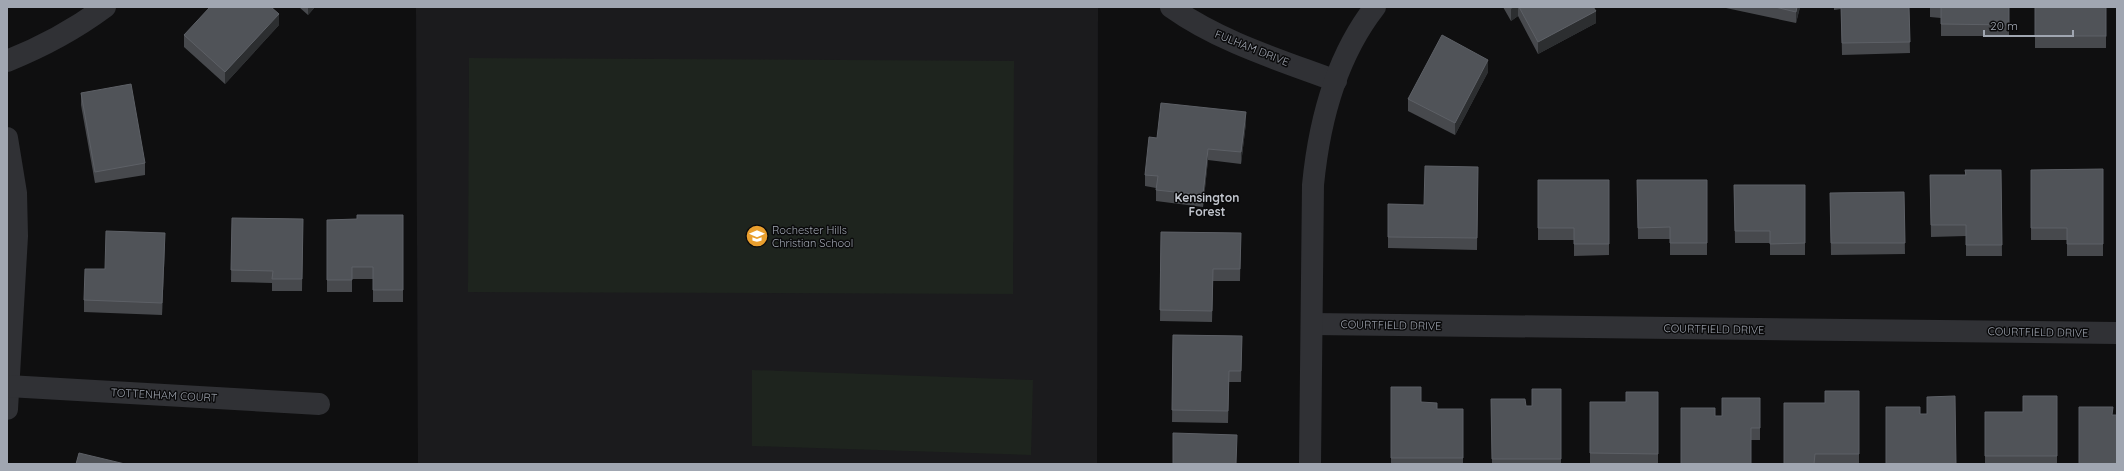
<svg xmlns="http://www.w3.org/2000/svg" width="2124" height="471" font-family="Quicksand,sans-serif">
  <rect width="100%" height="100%" fill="#0f0f10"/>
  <!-- built -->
  <polygon fill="#1b1b1d" points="416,7 1098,7 1097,464 418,464"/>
  <!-- green -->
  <g fill="#1e241e">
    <polygon points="469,58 1014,61 1013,294 468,292"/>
    <polygon points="752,370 1033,380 1031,455 752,446"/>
  </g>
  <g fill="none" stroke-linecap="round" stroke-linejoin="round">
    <!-- minor -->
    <g stroke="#303135" stroke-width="22">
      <path d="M1171 7C1220 42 1280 60 1336 81"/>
      <path d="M7 61C42 47 74 30 105 7"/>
      <polyline points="7,138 16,193 17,236 7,409"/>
      <polyline points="1312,324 2117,333"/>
      <polyline points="8,386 319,404"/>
      <path d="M1310 464 1313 185C1319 123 1336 57 1375 7"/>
    </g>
  </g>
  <!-- wall -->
  <g fill="#47494d">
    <polygon points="299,7 315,7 308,15"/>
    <polygon points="1503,7 1593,7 1596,23 1538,54 1518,16 1511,21"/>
    <polygon points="1726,7 1800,7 1796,23 1726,8"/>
    <polygon points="1834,7 1909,7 1910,53 1842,55 1841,9 1834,10"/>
    <polygon points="1930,7 2009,7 2009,36 1941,36 1941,18 1930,17"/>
    <rect x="2035" y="7" width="71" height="41"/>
    <polygon points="279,25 225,84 184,47 184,35"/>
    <polygon points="1488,72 1455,135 1408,111 1408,99"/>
    <polygon points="81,93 145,163 145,175 95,183 81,105"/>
    <polygon points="1246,123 1241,164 1208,160 1203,207 1156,201 1156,188 1145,186 1145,175 1157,138"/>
    <polygon points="1478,167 1477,250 1388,248 1388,204 1424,205"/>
    <polygon points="2103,169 2103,256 2067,256 2067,240 2031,240 2031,170"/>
    <polygon points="1965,170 2001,170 2002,256 1966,256 1966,236 1931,237 1930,175 1965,175"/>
    <polygon points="1538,180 1609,180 1609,255 1574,256 1574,240 1538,240"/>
    <polygon points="1637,180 1707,180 1707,255 1670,255 1670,239 1638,239"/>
    <polygon points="1734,185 1805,185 1805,255 1770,255 1770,243 1735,243"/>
    <polygon points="1904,192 1905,254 1831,255 1830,193"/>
    <polygon points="403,215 403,302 373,302 373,279 352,279 352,292 327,292 327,220 357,219"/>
    <polygon points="232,218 303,219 302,291 272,291 272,283 231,282"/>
    <polygon points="1161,232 1241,233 1240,281 1213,281 1212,322 1160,321"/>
    <polygon points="165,245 162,315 84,312 84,300 105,269"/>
    <polygon points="1173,335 1242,336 1241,382 1229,382 1228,423 1172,422"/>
    <polygon points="1391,387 1421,402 1437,409 1463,409 1463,464 1391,464"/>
    <polygon points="1561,389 1561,464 1492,464 1491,399 1526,406 1532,406"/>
    <polygon points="1859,391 1859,464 1784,464 1825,403"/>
    <polygon points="1658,392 1658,464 1590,464 1590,402 1626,402"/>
    <polygon points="2057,396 2057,464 1985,464 1985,412 2023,412"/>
    <polygon points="1760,398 1760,440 1751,440 1715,416 1722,416"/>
  </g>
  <!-- shaded-wall -->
  <g fill="#2c2e30">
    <polygon points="308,7 315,7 308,15"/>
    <polygon points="1514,7 1518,7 1518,16 1511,21 1511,9"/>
    <polygon points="1797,7 1800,7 1796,23 1796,12"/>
    <polygon points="1596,11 1596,23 1538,54 1538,42"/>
    <polygon points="279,14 279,25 225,84 225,72"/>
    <polygon points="1488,60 1488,72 1455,135 1455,123"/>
    <polygon points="1246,112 1246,123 1241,164 1241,152"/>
    <polygon points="1208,149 1208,160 1203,207 1203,195"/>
    <polygon points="165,233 165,245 162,315 162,303"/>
  </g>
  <!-- building -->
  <g fill="#505358" stroke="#5d6066">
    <polygon points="210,7 271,7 279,14 225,72 184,35"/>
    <polygon points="1519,7 1593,7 1596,11 1538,42"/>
    <polygon points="1775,7 1797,7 1796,12"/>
    <polygon points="1841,7 1909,7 1910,42 1842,43"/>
    <polygon points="1941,7 2009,7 2009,25 1941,24"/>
    <rect x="2035" y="7" width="71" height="29"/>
    <polygon points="1442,35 1488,60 1455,123 1408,99"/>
    <polygon points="131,84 145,163 95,172 81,93"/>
    <polygon points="1161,103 1246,112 1241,152 1208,149 1203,195 1156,190 1158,176 1145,175 1149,137 1157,138"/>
    <polygon points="1425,166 1478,167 1477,238 1388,237 1388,204 1424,205"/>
    <polygon points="2103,169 2103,244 2067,244 2067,228 2031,228 2031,170"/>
    <polygon points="1965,170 2001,170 2002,245 1966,245 1966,225 1931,225 1930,175 1966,175"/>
    <polygon points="1538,180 1609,180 1609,244 1574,244 1574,228 1538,228"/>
    <polygon points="1637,180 1707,180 1707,243 1670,243 1670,227 1638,228"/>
    <polygon points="1734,185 1805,185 1805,243 1770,244 1770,231 1735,231"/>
    <polygon points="1904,192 1905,243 1831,243 1830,193"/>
    <polygon points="357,215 403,215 403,290 373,290 373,267 352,267 352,280 327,280 327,220 357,219"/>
    <polygon points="232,218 303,219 302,279 272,279 273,271 231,270"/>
    <polygon points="106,231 165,233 162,303 84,300 85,269 105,269"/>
    <polygon points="1161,232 1241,233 1240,269 1213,269 1212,311 1160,310"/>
    <polygon points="1173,335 1242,336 1241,371 1229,371 1228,411 1172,410"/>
    <polygon points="1391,387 1421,387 1421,402 1437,403 1437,409 1463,409 1463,458 1391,458"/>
    <polygon points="1532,389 1561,389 1561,459 1492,459 1491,399 1525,399 1526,406 1532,406"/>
    <polygon points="1825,391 1859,391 1859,454 1815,454 1814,464 1784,464 1784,403 1825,403"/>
    <polygon points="1626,392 1658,392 1658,454 1590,453 1590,402 1626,402"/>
    <polygon points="1955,396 1956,464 1886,464 1886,407 1920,407 1920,414 1927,414 1927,397"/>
    <polygon points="2023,396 2057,396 2057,456 1985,456 1985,412 2023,412"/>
    <polygon points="1722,398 1760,398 1760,428 1751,428 1751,464 1681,464 1681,408 1715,408 1715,416 1722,416"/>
    <polygon points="2079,407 2113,407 2112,415 2117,415 2117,464 2079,464"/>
    <polygon points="1173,433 1237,435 1236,464 1173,464"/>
    <polygon points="79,453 125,464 76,464"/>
  </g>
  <!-- icons -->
  <defs>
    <g id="school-disc" transform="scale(1.15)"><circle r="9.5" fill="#e99f2e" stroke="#0a0a0b"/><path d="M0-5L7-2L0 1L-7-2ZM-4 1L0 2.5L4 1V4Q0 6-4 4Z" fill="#fff"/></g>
  </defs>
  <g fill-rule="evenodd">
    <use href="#school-disc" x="757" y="236"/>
  </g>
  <g text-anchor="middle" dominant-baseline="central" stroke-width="3" stroke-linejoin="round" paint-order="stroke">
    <!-- street labels -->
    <g font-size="11" fill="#a0a6b1" stroke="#0a0a0b">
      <text transform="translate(1252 48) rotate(22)">FULHAM DRIVE</text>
      <text transform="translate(1391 325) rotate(1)">COURTFIELD DRIVE</text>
      <text transform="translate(1714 329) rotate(1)">COURTFIELD DRIVE</text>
      <text transform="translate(2038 332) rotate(1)">COURTFIELD DRIVE</text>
      <text transform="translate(164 395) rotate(3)">TOTTENHAM COURT</text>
    </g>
    <!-- poi labels -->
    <g font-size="11" fill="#a0a6b1" stroke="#0a0a0b" text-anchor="start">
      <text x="772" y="230">Rochester Hills<tspan x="772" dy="13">Christian School</tspan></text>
    </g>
    <!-- neighbourhood labels -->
    <g font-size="12" font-weight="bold" fill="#c1c5cd" stroke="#0a0a0b">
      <text x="1207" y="197">Kensington<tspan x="1207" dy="14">Forest</tspan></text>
    </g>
  </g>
  <!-- border -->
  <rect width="2124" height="471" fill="none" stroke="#a0a6b1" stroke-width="16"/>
  <!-- scale -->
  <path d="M1984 30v6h89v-6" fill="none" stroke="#a0a6b1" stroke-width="2"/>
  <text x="1990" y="30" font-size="12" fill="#a0a6b1" stroke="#0a0a0b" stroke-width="3" paint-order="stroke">20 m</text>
</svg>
